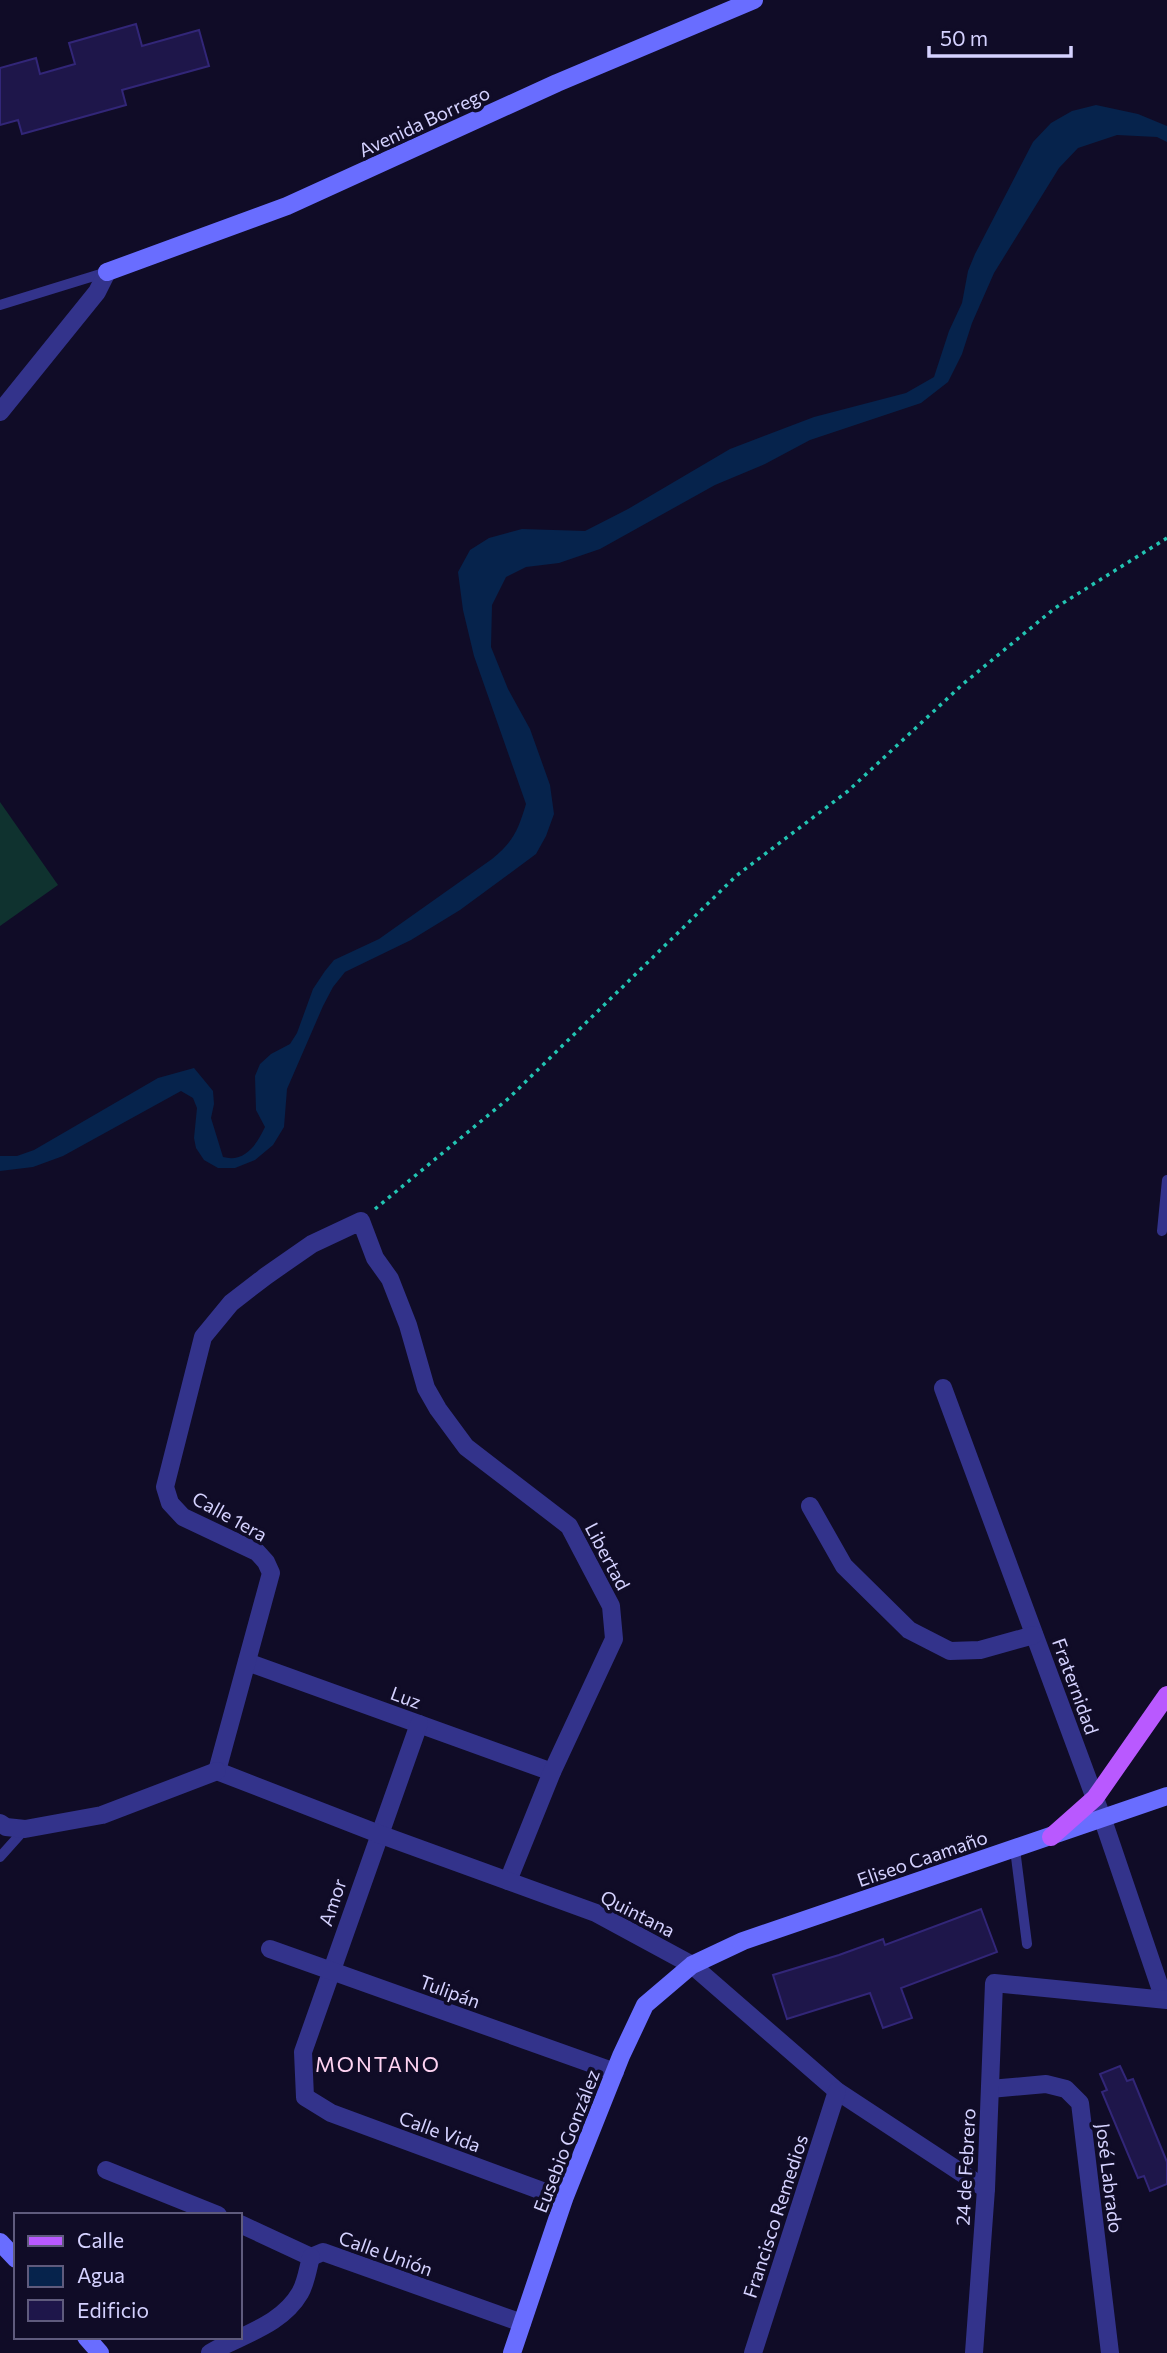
<svg xmlns="http://www.w3.org/2000/svg" width="1167" height="2353" font-family="Commissioner,sans-serif">
  <rect width="100%" height="100%" fill="#100c27"/>
  <!-- green -->
  <polygon fill="#0f322f" points="0,802 58,885 0,926"/>
  <!-- water -->
  <path fill="#06234c" d="M1096 105 1138 114 1167 126V142L1157 137 1117 135 1078 148 1059 168 994 273 972 323 962 354 948 382 921 403 810 440 765 464 715 485 600 549 559 563 526 567 506 577 492 605 491 647 508 689 530 729 550 785 554 814 546 836 536 854 460 910 411 940 345 972 333 987 323 1006 287 1089 284 1127 273 1145 255 1160 235 1168H218L204 1160 196 1148 194 1138 197 1108 193 1098 181 1091 63 1156 33 1167 0 1171V1156H17L34 1150 158 1078 194 1068 213 1091 214 1104 211 1118 223 1157C245 1163 257 1144 265 1127L256 1110 255 1076 260 1064 271 1054 290 1044 297 1033 313 989 325 971 334 960 379 939 492 859C514 841 518 830 526 804L474 656 463 610 458 572 470 550 489 538 522 529 585 531 628 509 730 449 814 417 906 393 934 377 949 331 962 303 968 271 975 254 1033 142 1051 123 1072 111Z"/>
  <!-- building -->
  <g fill="#1e164a" stroke="#322678" stroke-width="2">
    <polygon points="136,24 142,46 199,30 209,66 122,90 126,105 22,134 18,120 0,125 0,68 36,58 40,74 75,64 69,43"/>
    <polygon points="981,1909 997,1952 901,1988 912,2018 883,2028 870,1993 787,2019 773,1975 839,1955 883,1939 885,1945"/>
    <polygon points="1120,2066 1127,2081 1133,2079 1167,2162 1167,2184 1150,2191 1144,2176 1138,2178 1102,2092 1107,2090 1100,2074"/>
  </g>
  <g fill="none" stroke-linecap="round" stroke-linejoin="round">
    <!-- path -->
    <polyline stroke="#22c4b2" stroke-width="3.5" stroke-dasharray="3.5 5" stroke-linecap="butt" points="375,1209 509,1098 736,876 848,791 963,684 1055,608 1167,538"/>
    <!-- lane -->
    <g stroke="#33338b" stroke-width="10">
      <polyline points="0,305 107,272"/>
      <polyline points="1162,1231 1167,1180"/>
      <polyline points="1015,1849 1027,1944"/>
      <polyline points="0,1857 25,1829"/>
    </g>
    <!-- street -->
    <g stroke="#33338b" stroke-width="18">
      <polyline points="0,412 97,292 107,272"/>
      <polyline points="943,1388 1103,1820 1164,1999"/>
      <polyline points="810,1506 844,1566 909,1630 950,1651 980,1650 1034,1635"/>
      <polyline points="247,1662 552,1772"/>
      <polyline points="419,1724 303,2052 305,2097 331,2113 564,2199"/>
      <polyline points="217,1771 271,1573 266,1562 257,1552 183,1517 170,1503 165,1487 203,1337 231,1303 266,1276 312,1244 361,1221 375,1258 390,1279 408,1325 426,1388 438,1409 466,1447 569,1526 611,1606 614,1639 552,1772 508,1881"/>
      <polyline points="217,1771 379,1834 596,1913 692,1965 837,2091 986,2189"/>
      <polyline points="0,1823 6,1827 25,1829 102,1815 217,1771"/>
      <polyline points="270,1949 615,2072"/>
      <polyline points="990,2089 1046,2084 1066,2089 1080,2103 1110,2353"/>
      <polyline points="106,2170 218,2215"/>
      <polyline points="240,2224 311,2257 323,2252 522,2323"/>
      <path d="M210 2353C240 2335 281 2326 300 2293 306 2283 308 2268 311 2257"/>
      <polyline points="753,2353 837,2091"/>
      <polyline points="974,2353 986,2189 994,1983 1167,2000"/>
    </g>
    <!-- secondary -->
    <g stroke="#696dff" stroke-width="18">
      <polyline points="107,272 287,206 557,83 754,0"/>
      <polyline points="0,2242 16,2259"/>
      <polyline points="86,2337 100,2353"/>
      <polyline points="512,2353 564,2199 621,2056 645,2005 692,1965 743,1941 1167,1796"/>
    </g>
    <!-- primary -->
    <polyline stroke="#b959ff" stroke-width="18" points="1051,1837 1095,1798 1167,1695"/>
  </g>
  <g text-anchor="middle" dominant-baseline="central" stroke-width="7" stroke-linejoin="round" paint-order="stroke">
    <!-- street labels -->
    <g font-size="19" fill="#d5d2ff" stroke="#100c27">
      <text transform="translate(424 121) rotate(-25)">Avenida Borrego</text>
      <text transform="translate(230 1516) rotate(29)">Calle 1era</text>
      <text transform="translate(608 1556) rotate(62)">Libertad</text>
      <text transform="translate(1076 1686) rotate(70)">Fraternidad</text>
      <text transform="translate(406 1697) rotate(20)">Luz</text>
      <text transform="translate(922 1858) rotate(-19)">Eliseo Caamaño</text>
      <text transform="translate(332 1902) rotate(-71)">Amor</text>
      <text transform="translate(638 1913) rotate(27)">Quintana</text>
      <text transform="translate(450 1991) rotate(20)">Tulipán</text>
      <text transform="translate(440 2131) rotate(20)">Calle Vida</text>
      <text transform="translate(566 2141) rotate(-69)">Eusebio González</text>
      <text transform="translate(965 2167) rotate(-87)">24 de Febrero</text>
      <text transform="translate(1110 2178) rotate(83)">José Labrado</text>
      <text transform="translate(775 2216) rotate(-72)">Francisco Remedios</text>
      <text transform="translate(386 2253) rotate(20)">Calle Unión</text>
    </g>
    <!-- neighbourhood labels -->
    <g font-size="21" letter-spacing="2" fill="#ffd4f2" stroke="#100c27">
      <text x="378" y="2063">MONTANO</text>
    </g>
  </g>
  <!-- legend -->
  <rect x="14" y="2213" width="228" height="126" fill="#100c27" stroke="#5f5b7d" stroke-width="2"/>
  <rect x="28" y="2236" width="35" height="10" fill="#b959ff" stroke="#5f5b7d" stroke-width="2"/>
  <text x="77" y="2248" font-size="21" fill="#d5d2ff">Calle</text>
  <rect x="28" y="2266" width="35" height="21" fill="#06234c" stroke="#5f5b7d" stroke-width="2"/>
  <text x="77" y="2283" font-size="21" fill="#d5d2ff">Agua</text>
  <rect x="28" y="2300" width="35" height="21" fill="#1e164a" stroke="#5f5b7d" stroke-width="2"/>
  <text x="77" y="2318" font-size="21" fill="#d5d2ff">Edificio</text>
  <!-- scale -->
  <path d="M929 46v10h142v-10" fill="none" stroke="#d5d2ff" stroke-width="3.5"/>
  <text x="940" y="46" font-size="21" fill="#d5d2ff" stroke="#100c27" stroke-width="5" paint-order="stroke">50 m</text>
</svg>
